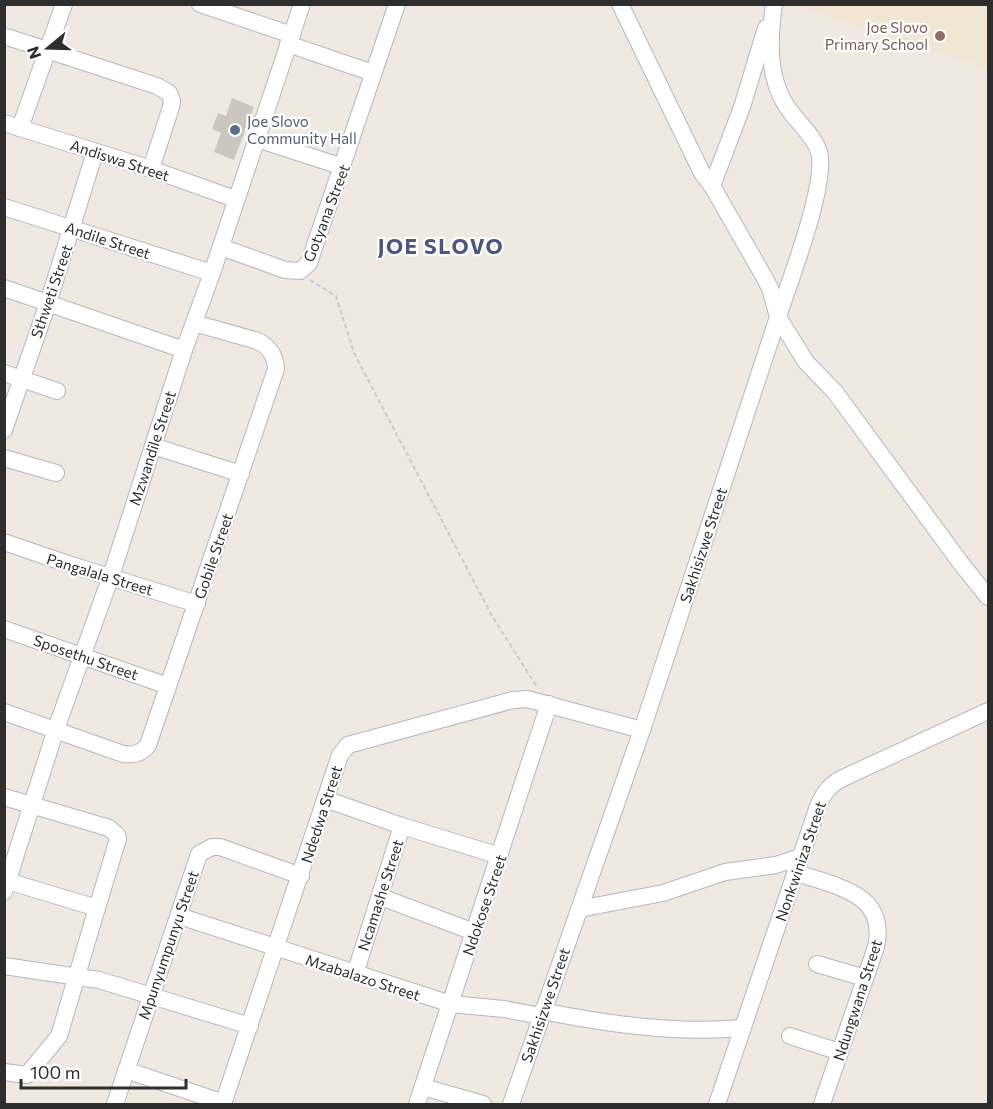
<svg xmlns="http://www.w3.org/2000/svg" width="993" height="1109" font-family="Commissioner,sans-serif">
  <rect width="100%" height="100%" fill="#efe9e1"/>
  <!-- education -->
  <polygon fill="#f0e6d1" points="795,5 988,5 988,68"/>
  <!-- building -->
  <polygon fill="#cbc7bf" points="232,98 254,107 234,160 214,152 221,133 212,129 218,113 226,116"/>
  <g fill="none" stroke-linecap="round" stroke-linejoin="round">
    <!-- minor casing -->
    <g stroke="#b4b7c1" stroke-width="18">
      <g id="minor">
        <polyline points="200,4 292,35"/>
        <path d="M774 4C769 40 767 81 790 111 800 125 814 136 819 152 828 182 789 283 778 317L806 362 835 392 963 566 988 597"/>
        <polyline points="4,36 157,86 169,93 172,101 171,107 151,169"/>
        <polyline points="288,44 373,73"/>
        <polyline points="4,123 151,169 235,199"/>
        <polyline points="20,128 64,4"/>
        <polyline points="257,139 343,167"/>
        <polyline points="712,186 742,107 766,28"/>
        <polyline points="4,207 212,273"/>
        <polyline points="221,247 285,270 300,271 309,263 397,4"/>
        <polyline points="4,288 184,350"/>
        <polyline points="4,373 57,391"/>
        <polyline points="4,430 48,303 95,152"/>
        <polyline points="153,446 241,474"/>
        <polyline points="4,458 56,473"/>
        <polyline points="4,542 71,565 197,604"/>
        <polyline points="4,629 168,686"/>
        <path d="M4 712 123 754C134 755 141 754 148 745L276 369C275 355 270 348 258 341L194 323"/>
        <polyline points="4,797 109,828 117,835 118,839 97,908 4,880"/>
        <polyline points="325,799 402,826 355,974"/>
        <polyline points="402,826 500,856"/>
        <path d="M795 872C835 887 888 892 876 947L822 1104"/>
        <polyline points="4,892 56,729 111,576 184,350 212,273 302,4"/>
        <polyline points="381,897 474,932"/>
        <polyline points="579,909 663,893 725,872 776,865 800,857"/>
        <polyline points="179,916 451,1004 504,1009 540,1016"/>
        <polyline points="817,964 865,978"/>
        <polyline points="4,966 99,980 250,1026"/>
        <path d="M542 1011C608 1024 676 1034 743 1028"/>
        <polyline points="790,1036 840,1052"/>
        <polyline points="126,1070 224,1103"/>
        <polyline points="4,1072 27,1075 59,1036 97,908"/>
        <polyline points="423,1087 483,1104"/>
        <polyline points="115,1104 199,854 212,847 220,847 301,876"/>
        <polyline points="223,1104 340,755 348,745 513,700 527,699 642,730"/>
        <polyline points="417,1104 549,704"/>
        <polyline points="511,1104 642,730 778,317 770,288 763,275 712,186 702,173 620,4"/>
        <path d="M717 1104 816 812C821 797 828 785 843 778L988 711"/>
      </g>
    </g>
    <!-- path -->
    <polyline stroke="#c9c9c9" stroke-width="2" stroke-dasharray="4.5 3" stroke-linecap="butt" points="310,280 336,296 354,353 492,616 537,687"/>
    <!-- minor -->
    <use href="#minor" stroke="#fff" stroke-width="16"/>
  </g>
  <!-- markers -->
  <circle fill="#8d6e63" stroke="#fff" stroke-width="2" cx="940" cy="36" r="6"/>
  <circle fill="#5c6f8a" stroke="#fff" stroke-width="2" cx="235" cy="130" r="6"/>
  <g text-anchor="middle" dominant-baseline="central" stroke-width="4.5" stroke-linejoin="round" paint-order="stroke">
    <!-- education labels -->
    <g font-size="15" fill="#785e54" stroke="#fff" text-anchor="end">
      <text x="928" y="27">Joe Slovo<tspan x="928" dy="17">Primary School</tspan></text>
    </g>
    <!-- service labels -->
    <g font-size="15" fill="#4e5e75" stroke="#fff" text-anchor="start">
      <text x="247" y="121">Joe Slovo<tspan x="247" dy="17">Community Hall</tspan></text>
    </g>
    <!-- street labels -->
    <g font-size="15" fill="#2e2e2e" stroke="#fff">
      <text transform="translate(120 160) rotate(18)">Andiswa Street</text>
      <text transform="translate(326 213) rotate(-69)">Gotyana Street</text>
      <text transform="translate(108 240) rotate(18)">Andile Street</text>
      <text transform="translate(51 291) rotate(-71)">Sthweti Street</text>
      <text transform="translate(152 448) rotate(-72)">Mzwandile Street</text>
      <text transform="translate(703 545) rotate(-72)">Sakhisizwe Street</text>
      <text transform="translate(213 556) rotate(-71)">Gobile Street</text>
      <text transform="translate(100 574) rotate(17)">Pangalala Street</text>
      <text transform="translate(86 657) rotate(19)">Sposethu Street</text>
      <text transform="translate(321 814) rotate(-72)">Ndedwa Street</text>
      <text transform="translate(800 861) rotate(-71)">Nonkwiniza Street</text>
      <text transform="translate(380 895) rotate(-72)">Ncamashe Street</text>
      <text transform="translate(484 905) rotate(-71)">Ndokose Street</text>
      <text transform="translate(168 945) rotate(-71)">Mpunyumpunyu Street</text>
      <text transform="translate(363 977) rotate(18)">Mzabalazo Street</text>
      <text transform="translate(857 1000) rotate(-72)">Ndungwana Street</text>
      <text transform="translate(545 1005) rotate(-71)">Sakhisizwe Street</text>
    </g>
    <!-- district labels -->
    <g font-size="21" font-weight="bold" letter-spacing="1.5" fill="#4d5680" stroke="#fff">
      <text x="441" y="245">JOE SLOVO</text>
    </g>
  </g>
  <!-- border -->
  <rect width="993" height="1109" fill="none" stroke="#2e2e2e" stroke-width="12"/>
  <!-- north arrow -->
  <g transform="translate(48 48) rotate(251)" stroke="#ffffff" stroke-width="4.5" paint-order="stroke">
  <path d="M0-4.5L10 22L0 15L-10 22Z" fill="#2e2e2e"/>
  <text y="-9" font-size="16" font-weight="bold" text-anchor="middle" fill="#2e2e2e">N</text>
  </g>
  <!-- scale -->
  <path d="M21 1079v9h165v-9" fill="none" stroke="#2e2e2e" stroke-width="3"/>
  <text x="30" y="1079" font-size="18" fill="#2e2e2e" stroke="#ffffff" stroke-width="4.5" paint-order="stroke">100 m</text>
</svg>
